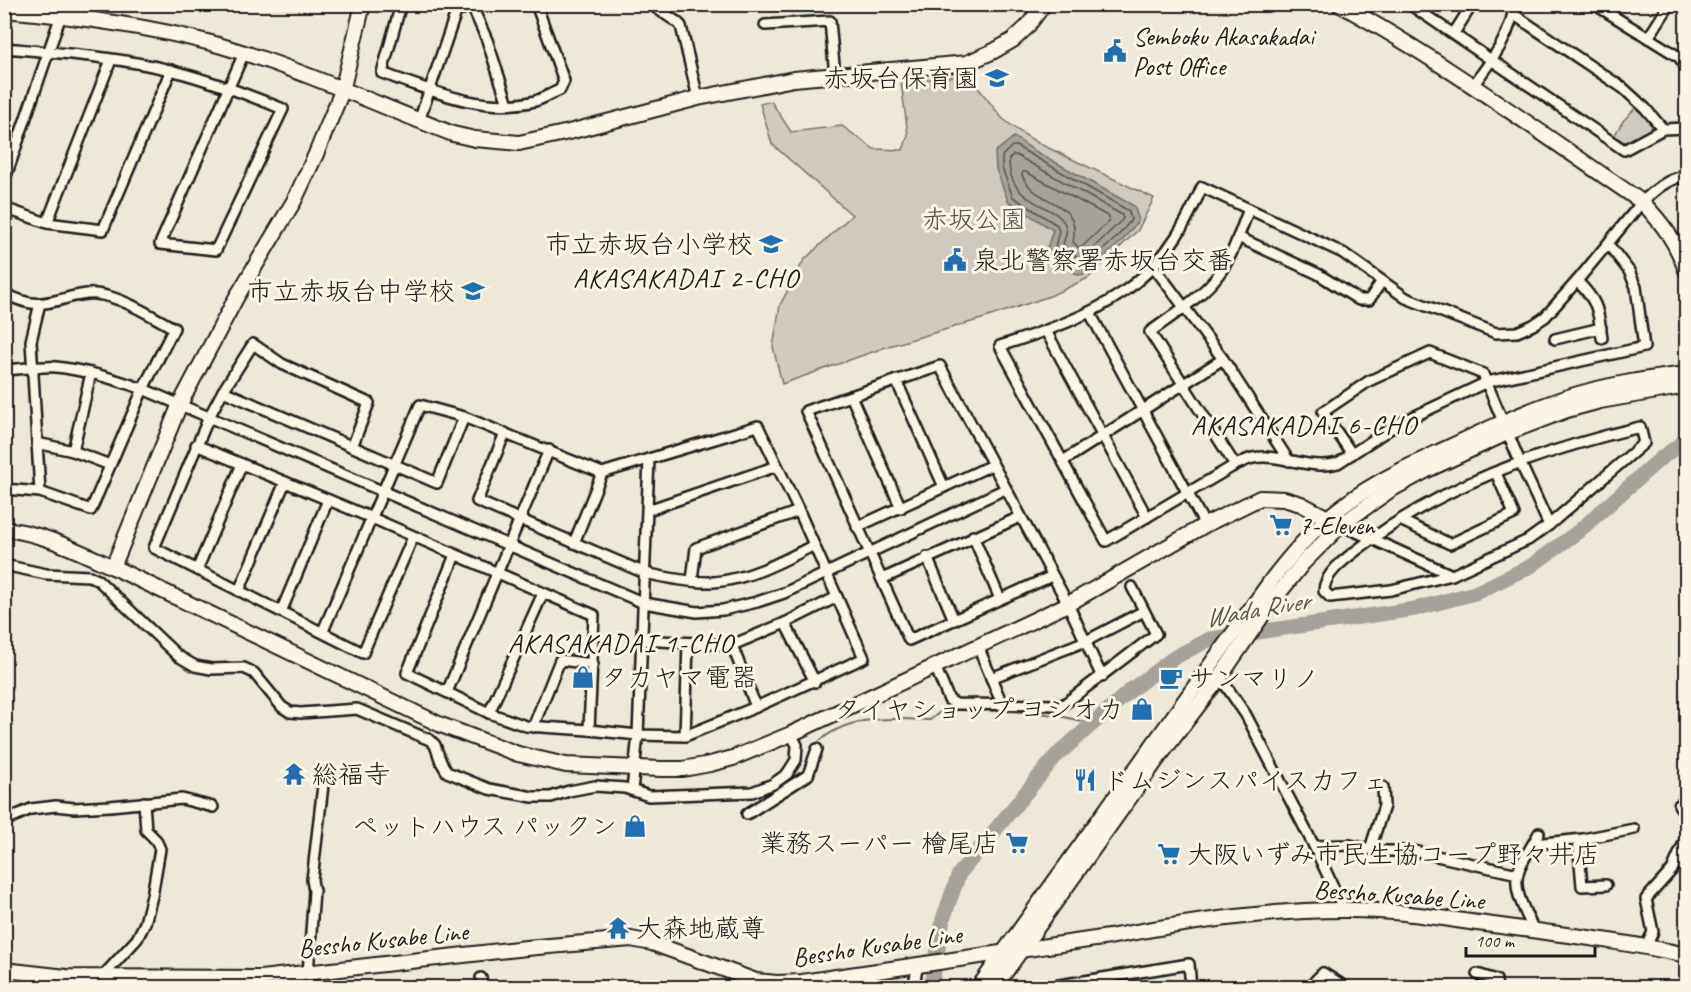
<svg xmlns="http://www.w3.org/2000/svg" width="1691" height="992" font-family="Caveat,'Klee One',sans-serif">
  <rect width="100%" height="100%" fill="#eee8d9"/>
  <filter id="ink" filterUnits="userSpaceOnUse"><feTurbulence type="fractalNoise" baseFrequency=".0167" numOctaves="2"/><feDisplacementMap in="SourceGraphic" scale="12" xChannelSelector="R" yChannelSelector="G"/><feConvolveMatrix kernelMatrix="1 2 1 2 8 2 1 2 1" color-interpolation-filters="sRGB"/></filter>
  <g filter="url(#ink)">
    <!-- green -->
    <g fill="#cfcabd" stroke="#76736c" stroke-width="1.5">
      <polygon points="968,75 1002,118 1017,130 1038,143 1154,198 1138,230 1088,278 1050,296 985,318 889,346 782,384 773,347 780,305 804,260 852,215 772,144 760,104 771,101 791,132 842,126 874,149 903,150 908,135 901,82"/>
      <path d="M1637 106 1651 121 1652 126C1649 133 1636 141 1628 142 1623 143 1618 139 1614 136L1623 121Z"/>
    </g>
    <!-- water -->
    <polygon fill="#a7a299" stroke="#6f6c67" stroke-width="1.5" points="1014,137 1035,151 1134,206 1139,220 1122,241 1085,274 1078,275 1063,265 1047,248 1053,230 1008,201 996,169 995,152"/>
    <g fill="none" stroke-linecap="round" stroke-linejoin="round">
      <!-- shore -->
      <g stroke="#54524e" stroke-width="1.5">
        <path d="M1016 146 1129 211 1131 220 1117 237 1083 268C1072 266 1063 256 1055 247L1059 231 1057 225 1013 197 1002 168V156L1012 146Z"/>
        <path d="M1013 155H1016L1122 215 1123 219 1082 259H1079L1063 245C1064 239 1068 233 1066 227 1059 202 1008 208 1009 159Z"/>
        <path d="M1023 172H1026L1102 213 1109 217V221L1082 247H1078L1073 242C1083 199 1034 206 1022 175Z"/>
      </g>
      <!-- stream -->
      <path stroke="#6f6c67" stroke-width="2" d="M814 746C846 714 888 718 930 720L945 708C976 711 1006 710 1036 713 1055 714 1074 719 1092 724"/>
      <!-- river -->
      <polyline stroke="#a7a299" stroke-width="15" points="931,988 943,919 959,874 1056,756 1132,689 1175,657 1210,639 1415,609 1475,593 1531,566 1579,531 1660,459 1686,440"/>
      <!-- street casing -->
      <g stroke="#1c1c1c" stroke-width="14">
        <g id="street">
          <path d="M401 4 382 73C430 90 482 114 535 101 543 99 552 93 560 90L564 81 536 4"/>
          <polyline points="471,4 487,40 508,104"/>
          <polyline points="650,4 677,22 681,26 698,98"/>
          <polyline points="1409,4 1624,150 1663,129 1686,128"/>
          <polyline points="1594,4 1679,57 1686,67"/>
          <polyline points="1513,14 1623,88 1645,108 1663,129"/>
          <polyline points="765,25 830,21 835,76"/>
          <polyline points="1454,33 1468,11 1466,4"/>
          <polyline points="1648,38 1670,4"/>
          <path d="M4 48C60 53 119 57 174 71 211 81 247 94 283 109L216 250 160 244 244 53"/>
          <path d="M1472 87C1490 62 1512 36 1514 4"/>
          <polyline points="419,121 456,12 471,5"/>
          <polyline points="4,182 61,15"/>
          <polyline points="4,208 47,223 111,60"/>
          <polyline points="47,223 103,230 171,70"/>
          <polyline points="1238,237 1318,274 1359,300 1369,300 1382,281"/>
          <path d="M1608 244 1629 271 1636 287 1644 347 1487 382 1396 425 1338 463C1310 471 1281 453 1253 458 1247 459 1241 463 1235 465L1106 541 1000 346C1099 314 1160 289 1202 187L1343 253 1406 298 1496 333 1517 332 1533 325 1545 317 1577 281 1642 202C1655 190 1668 178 1686 176"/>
          <polyline points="1154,267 1223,359 1289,461"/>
          <path d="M1577 281C1598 302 1598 309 1602 338"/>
          <path d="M4 294C13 297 22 302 31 303 53 306 74 292 96 294 123 297 151 316 174 328L143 389 91 510 40 492 4 489"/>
          <polyline points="40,303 31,341 40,492"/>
          <polyline points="1090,313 1205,525"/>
          <polyline points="1046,331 1147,517"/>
          <polyline points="1555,339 1601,328"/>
          <path d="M4 370C22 369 39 366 56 367 86 370 115 379 143 389L644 603 697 612 723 610 757 602 784 593 1005 489"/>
          <polyline points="896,380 944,487"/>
          <polyline points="223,391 437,483 464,417"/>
          <polyline points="851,396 901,508"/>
          <path d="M505 433 477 501 645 573C667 578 692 583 714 582 750 579 783 561 814 545"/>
          <polyline points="37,443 73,451 110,465"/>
          <polyline points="196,445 372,518 594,615 589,730"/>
          <polyline points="352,447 369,403 282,364 253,344 223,391 209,417 154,548 363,653 413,537"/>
          <polyline points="73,451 91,373"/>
          <polyline points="1063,461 1223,359"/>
          <path d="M1235 465 1150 332C1172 316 1203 296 1219 274 1233 256 1240 231 1249 209"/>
          <polyline points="648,510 777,466"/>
          <polyline points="1400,520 1450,544 1514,514 1496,473"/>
          <polyline points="1341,525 1452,575 1528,540 1549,525 1520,462 1483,374 1430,353 1369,381 1323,412 1352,454"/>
          <polyline points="857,527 992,465"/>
          <polyline points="973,536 1000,599"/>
          <polyline points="574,543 602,473"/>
          <polyline points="927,557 954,620"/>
          <polyline points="4,565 46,574 89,576 98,580 178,656 195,666 211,669 244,668 254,673 282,707 290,712 301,713 357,709 430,740 435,745 441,762 447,772 489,789 533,797 551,797 569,791 595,786 625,788 649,796 752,792 773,784 787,774 796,760 797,745 791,734"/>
          <polyline points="197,570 242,464"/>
          <path d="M1452 575 1391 590 1330 597 1324 591C1324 574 1345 559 1357 550 1439 486 1540 451 1640 427L1644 443 1549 525"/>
          <polyline points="1052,576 909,640 806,411 940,366 1068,604 1102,677"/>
          <polyline points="882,579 1020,517"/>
          <polyline points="692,580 696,548 799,511"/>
          <polyline points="239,591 285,482"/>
          <polyline points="281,612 328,500"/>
          <polyline points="785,623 815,682"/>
          <polyline points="323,631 420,405 464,417 602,473 758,426 799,511 864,658 756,707 685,736 638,735 589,730 526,726 489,713 407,673 455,555"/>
          <polyline points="642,640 732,645 785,623 837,597"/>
          <polyline points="732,645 756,707"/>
          <polyline points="978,646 1002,704"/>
          <polyline points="935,666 949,700 956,704 1063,705 1156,634 1132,587"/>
          <polyline points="1220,677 1246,715 1314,846 1344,910"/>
          <polyline points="991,678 1086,641 1144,611"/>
          <polyline points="447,692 549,450"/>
          <polyline points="489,713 543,593"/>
          <polyline points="533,727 560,660 593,664"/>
          <polyline points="685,736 688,643"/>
          <polyline points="632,790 638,735 649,459"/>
          <polyline points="1679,805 1686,815"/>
          <polyline points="747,814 808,775 817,749"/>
          <polyline points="4,821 31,809 56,806 74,808 110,806 182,799 213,807"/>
          <polyline points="1578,840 1582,886 1606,885"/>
          <polyline points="1534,844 1583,839 1634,829"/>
          <polyline points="1314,846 1350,845 1378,851 1414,851 1518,874"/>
          <polyline points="1370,849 1384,806 1383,787"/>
          <path d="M1534 931C1526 912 1510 888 1520 867 1526 855 1533 844 1539 833"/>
          <polyline points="1646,946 1653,932 1646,899 1672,870 1686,838"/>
          <polyline points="308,973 314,891 312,880 323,785"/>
          <polyline points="1477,974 1496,980 1497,988"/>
          <polyline points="102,977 137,939 145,923 152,896 160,849 156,840 146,830 144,802"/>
          <polyline points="481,978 483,988"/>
          <polyline points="913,988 918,965"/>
          <polyline points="1041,988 1189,964 1191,988"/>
          <polyline points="1314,988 1315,981 1323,973 1347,988"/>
        </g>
      </g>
      <!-- secondary casing -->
      <g stroke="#1c1c1c" stroke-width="18">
        <g id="secondary">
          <path d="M1339 4C1444 61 1543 135 1642 202 1663 224 1676 241 1686 270"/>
          <path d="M4 10C74 16 144 25 211 43 294 66 373 103 453 134L475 139 519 143 569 132 698 98 794 79 967 63 994 51 1013 40 1027 27 1044 4"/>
          <path d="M4 529C43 533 78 551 113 567L441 725 518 754 566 765 661 769H683L710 764 733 758 791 734 1068 604 1205 525 1260 498 1284 499 1301 504 1341 525"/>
          <polyline points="113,567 180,404 236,298 294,201 316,154 342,91 363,4"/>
          <path d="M4 970 66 977 261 978 526 948 631 939 652 943 756 981 777 983 802 982 1109 937C1186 922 1265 910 1344 910 1394 909 1444 919 1493 925 1558 934 1623 941 1686 955"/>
          <path d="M978 988 1273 578C1290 556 1308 535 1329 517 1362 488 1403 469 1443 450 1483 431 1523 412 1565 398 1605 385 1646 379 1686 374"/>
          <polyline points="994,988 1158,758 1220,677 1268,607 1303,563 1341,525 1390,490 1425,471 1507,433 1567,410 1600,401 1686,386"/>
        </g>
      </g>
      <!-- street -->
      <use href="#street" stroke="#fcf5e5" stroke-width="9"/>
      <!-- secondary -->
      <use href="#secondary" stroke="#fcf5e5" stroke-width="14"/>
    </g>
  </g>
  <!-- icons -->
  <defs>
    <g id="civic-bare" transform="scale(1.8)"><path d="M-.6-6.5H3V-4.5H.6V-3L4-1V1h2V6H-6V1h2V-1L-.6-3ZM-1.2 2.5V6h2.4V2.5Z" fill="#1f6fb2" stroke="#fcf5e5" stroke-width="2.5" paint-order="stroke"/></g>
    <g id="school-bare" transform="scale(1.8)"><path d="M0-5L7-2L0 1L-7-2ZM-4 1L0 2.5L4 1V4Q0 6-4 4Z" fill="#1f6fb2" stroke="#fcf5e5" stroke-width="2.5" paint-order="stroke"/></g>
    <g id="supermarket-bare" transform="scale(1.8)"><path d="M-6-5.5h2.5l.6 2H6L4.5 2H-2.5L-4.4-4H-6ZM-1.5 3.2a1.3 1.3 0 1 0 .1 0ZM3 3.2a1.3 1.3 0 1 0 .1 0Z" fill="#1f6fb2" stroke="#fcf5e5" stroke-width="2.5" paint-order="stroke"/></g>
    <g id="shop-bare" transform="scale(1.8)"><path d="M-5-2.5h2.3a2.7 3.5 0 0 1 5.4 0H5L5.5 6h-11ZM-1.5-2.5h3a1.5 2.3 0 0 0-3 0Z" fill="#1f6fb2" stroke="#fcf5e5" stroke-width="2.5" paint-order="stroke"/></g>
    <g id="cafe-bare" transform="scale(1.8)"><path d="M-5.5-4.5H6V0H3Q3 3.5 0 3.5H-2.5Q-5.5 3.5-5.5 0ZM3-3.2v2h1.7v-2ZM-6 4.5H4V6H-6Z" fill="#1f6fb2" stroke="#fcf5e5" stroke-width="2.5" paint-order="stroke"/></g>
    <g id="temple-bare" transform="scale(1.8)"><path d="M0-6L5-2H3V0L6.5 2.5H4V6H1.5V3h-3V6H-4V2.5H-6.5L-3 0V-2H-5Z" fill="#1f6fb2" stroke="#fcf5e5" stroke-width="2.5" paint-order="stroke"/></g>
    <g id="restaurant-bare" transform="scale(1.8)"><path d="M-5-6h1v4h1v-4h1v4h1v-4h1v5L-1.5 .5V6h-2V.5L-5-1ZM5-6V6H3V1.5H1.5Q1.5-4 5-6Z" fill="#1f6fb2" stroke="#fcf5e5" stroke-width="2.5" paint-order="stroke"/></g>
  </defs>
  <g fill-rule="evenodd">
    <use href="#civic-bare" x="1115" y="51"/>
    <use href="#school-bare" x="997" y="78"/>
    <use href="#school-bare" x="771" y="244"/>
    <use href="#civic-bare" x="955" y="260"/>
    <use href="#school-bare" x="473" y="291"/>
    <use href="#supermarket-bare" x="1281" y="525"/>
    <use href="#shop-bare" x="583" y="677"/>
    <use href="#cafe-bare" x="1171" y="678"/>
    <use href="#shop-bare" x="1142" y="709"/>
    <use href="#temple-bare" x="294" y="774"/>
    <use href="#restaurant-bare" x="1085" y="780"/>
    <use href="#shop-bare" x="635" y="826"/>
    <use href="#supermarket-bare" x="1017" y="843"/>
    <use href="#supermarket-bare" x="1169" y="854"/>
    <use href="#temple-bare" x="618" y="928"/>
  </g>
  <g text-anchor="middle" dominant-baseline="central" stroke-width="6" stroke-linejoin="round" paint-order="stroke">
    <!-- poi labels -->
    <g font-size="26" fill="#1c1c1c" stroke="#fcf5e5" text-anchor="start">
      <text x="1133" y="36">Semboku Akasakadai<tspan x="1133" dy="30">Post Office</tspan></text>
      <text x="979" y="78" text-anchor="end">赤坂台保育園</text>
      <text x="753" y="244" text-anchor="end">市立赤坂台小学校</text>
      <text x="973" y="260">泉北警察署赤坂台交番</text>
      <text x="455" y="291" text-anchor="end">市立赤坂台中学校</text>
      <text x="1299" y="525">7-Eleven</text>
      <text x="601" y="677">タカヤマ電器</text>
      <text x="1189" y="678">サンマリノ</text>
      <text x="1124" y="709" text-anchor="end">タイヤショップ ヨシオカ</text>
      <text x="312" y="774">総福寺</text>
      <text x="1103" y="780">ドムジンスパイスカフェ</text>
      <text x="617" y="826" text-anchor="end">ペットハウス パックン</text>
      <text x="999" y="843" text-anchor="end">業務スーパー 檜尾店</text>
      <text x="1187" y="854">大阪いずみ市民生協コープ野々井店</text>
      <text x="636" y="928">大森地蔵尊</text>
    </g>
    <!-- park labels -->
    <g font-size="26" fill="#52504c" stroke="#fcf5e5">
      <text x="974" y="219">赤坂公園</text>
    </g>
    <!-- street labels -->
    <g font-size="26" fill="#1c1c1c" stroke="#fcf5e5">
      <text transform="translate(1399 895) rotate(4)">Bessho Kusabe Line</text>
      <text transform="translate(383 940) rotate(-6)">Bessho Kusabe Line</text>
      <text transform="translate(877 946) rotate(-8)">Bessho Kusabe Line</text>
    </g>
    <!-- neighbourhood labels -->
    <g font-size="27" letter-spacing="1.5" fill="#1c1c1c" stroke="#fcf5e5">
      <text x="686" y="278">AKASAKADAI 2-CHO</text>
      <text x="1304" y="425">AKASAKADAI 6-CHO</text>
      <text x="621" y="643">AKASAKADAI 1-CHO</text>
    </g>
    <!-- water labels -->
    <g font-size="27" font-style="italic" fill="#5b5854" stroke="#fcf5e5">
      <text transform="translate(1257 609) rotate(-10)">Wada River</text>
    </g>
  </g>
  <!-- margin -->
  <rect width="1691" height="992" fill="none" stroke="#fcf5e5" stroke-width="24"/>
  <rect x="12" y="12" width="1667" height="968" fill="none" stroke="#1c1c1c" stroke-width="2" filter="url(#ink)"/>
  <!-- scale -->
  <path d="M1466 947v9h129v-9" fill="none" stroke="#1c1c1c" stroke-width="3"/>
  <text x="1475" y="947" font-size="18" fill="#1c1c1c" stroke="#fcf5e5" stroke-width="4.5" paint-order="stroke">100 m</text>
</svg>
